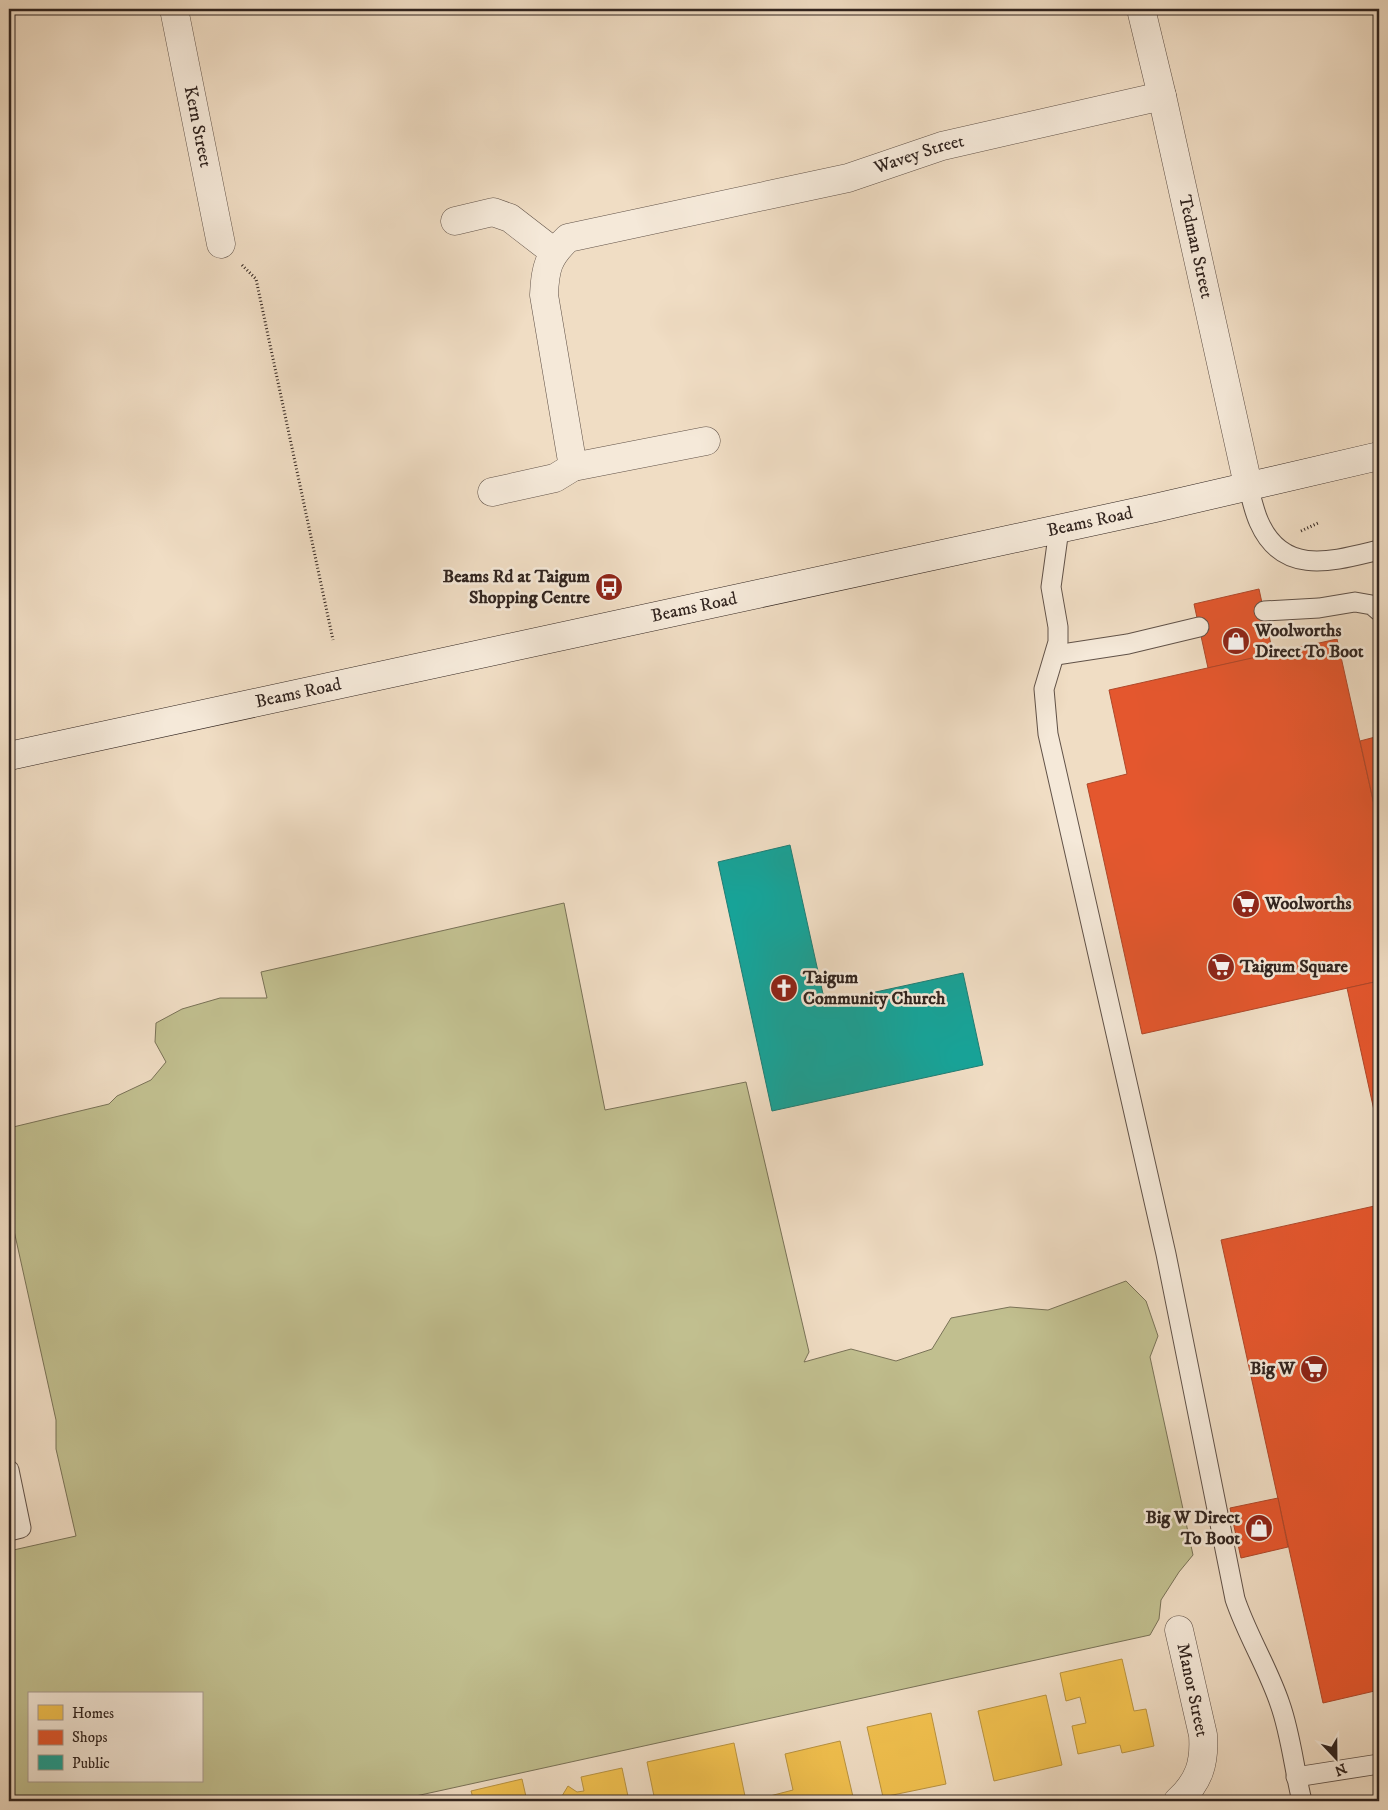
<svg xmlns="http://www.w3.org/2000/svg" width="1388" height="1810" font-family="'IM FELL DW Pica',serif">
  <rect width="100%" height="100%" fill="#f0ddc4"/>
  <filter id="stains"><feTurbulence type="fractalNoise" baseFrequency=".004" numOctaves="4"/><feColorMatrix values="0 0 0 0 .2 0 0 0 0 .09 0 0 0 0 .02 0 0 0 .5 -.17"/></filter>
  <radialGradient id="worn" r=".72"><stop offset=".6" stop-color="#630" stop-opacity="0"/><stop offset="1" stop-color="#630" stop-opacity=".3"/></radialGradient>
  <!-- green -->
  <path fill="#c1bf8f" stroke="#797257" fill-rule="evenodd" d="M564 903 605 1110 746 1082 809 1352 804 1362 851 1349 896 1361 932 1349 951 1318 1010 1307 1048 1310 1126 1281 1146 1301 1158 1336 1150 1357 1193 1555 1179 1572 1161 1600 1159 1619 1150 1635 393 1801H9V1551L76 1536 56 1449V1420L9 1208V1128L109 1104 117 1096 151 1080 166 1062 155 1042 156 1023 182 1009 220 998H267L261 972ZM29 1694H201V1781H29Z"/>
  <!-- homes -->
  <g fill="#f2c14e" stroke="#b89240">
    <polygon points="1122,1659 1134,1711 1146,1709 1154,1746 1122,1753 1120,1745 1078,1754 1072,1726 1086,1723 1080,1697 1066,1701 1060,1673"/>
    <polygon points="1046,1695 1062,1765 994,1781 978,1711"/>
    <polygon points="931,1713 946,1784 883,1797 867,1727"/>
    <polygon points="840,1741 854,1801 767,1801 766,1797 793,1790 785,1754"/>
    <polygon points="734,1743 746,1801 655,1801 647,1762"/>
    <polygon points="622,1768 629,1801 559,1801 568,1786 577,1792 584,1791 581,1777"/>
    <polygon points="522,1779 527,1801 474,1801 471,1791"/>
  </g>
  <!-- shops -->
  <g fill="#e4572e" stroke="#ae482a">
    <polygon points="1259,589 1273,654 1208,668 1194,604"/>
    <polygon points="1337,639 1379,827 1379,981 1142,1034 1087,784 1127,774 1109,690"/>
    <polygon points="1379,736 1379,827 1360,741"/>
    <polygon points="1379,981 1379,1133 1347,988"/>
    <polygon points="1379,1205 1379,1690 1323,1703 1221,1240"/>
    <polygon points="1278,1498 1288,1547 1241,1558 1230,1508"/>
  </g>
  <!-- public -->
  <polygon fill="#17a398" stroke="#1f7d74" points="790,845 825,1003 963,973 983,1065 772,1111 718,862"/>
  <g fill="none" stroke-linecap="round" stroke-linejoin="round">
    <!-- lane casing -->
    <g stroke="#615248" stroke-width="21">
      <g id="lane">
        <path d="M1248 485C1251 497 1254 511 1259 522 1283 577 1333 561 1379 550"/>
        <path d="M1059 529 1051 587 1058 627V642L1044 689 1048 734 1166 1254 1235 1599C1247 1635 1268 1668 1280 1704 1291 1735 1294 1769 1302 1801"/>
        <polyline points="1264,611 1319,608 1355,602 1372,605 1379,611"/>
        <polyline points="1056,655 1128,644 1199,627"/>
        <polyline points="9,1470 21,1528 9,1531"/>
        <polyline points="1296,1777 1379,1764"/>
      </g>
    </g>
    <!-- street casing -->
    <g stroke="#615248" stroke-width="29">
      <g id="street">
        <path id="s1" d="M174 9 221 244"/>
        <path id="s2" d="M1141 9 1162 96 1248 485"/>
        <polyline points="455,221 493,212 510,218 554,252"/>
        <path id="s3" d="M573 467 544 295C545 268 548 257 568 238L848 178 942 146 1162 96"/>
        <polyline points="492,492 555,478 573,467 706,441"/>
        <path d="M1178 1801C1199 1782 1205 1763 1203 1735L1179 1630"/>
      </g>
    </g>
    <!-- secondary casing -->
    <g stroke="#31241f" stroke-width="29">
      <g id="secondary">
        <path id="s4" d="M9 756 1155 508 1379 456"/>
      </g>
    </g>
    <!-- path -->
    <g stroke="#31241f" stroke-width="3" stroke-dasharray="1 2.5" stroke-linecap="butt">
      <polyline points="242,265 256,279 333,640"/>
      <polyline points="1301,531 1318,523"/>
    </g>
    <!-- lane -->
    <use href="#lane" stroke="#f5e9d9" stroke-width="19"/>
    <!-- street -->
    <use href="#street" stroke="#f5e9d9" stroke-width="28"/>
    <!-- secondary -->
    <use href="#secondary" stroke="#f5e9d9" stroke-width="28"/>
  </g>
  <!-- icons -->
  <defs>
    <g id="bus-disc" transform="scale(1.4375)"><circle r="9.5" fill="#8f2418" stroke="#f5e9d9"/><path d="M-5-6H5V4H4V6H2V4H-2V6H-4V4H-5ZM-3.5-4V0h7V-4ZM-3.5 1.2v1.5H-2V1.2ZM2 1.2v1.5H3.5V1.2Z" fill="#fff"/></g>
    <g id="shop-disc" transform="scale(1.4375)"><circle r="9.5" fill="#8f2418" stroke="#f5e9d9"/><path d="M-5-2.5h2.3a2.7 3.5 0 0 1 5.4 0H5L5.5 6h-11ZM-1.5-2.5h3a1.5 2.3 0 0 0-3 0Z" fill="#fff"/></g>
    <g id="supermarket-disc" transform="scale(1.4375)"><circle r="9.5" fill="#8f2418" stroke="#f5e9d9"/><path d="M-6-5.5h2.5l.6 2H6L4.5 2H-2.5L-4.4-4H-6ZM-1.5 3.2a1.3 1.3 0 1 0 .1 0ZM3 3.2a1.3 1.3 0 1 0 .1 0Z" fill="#fff"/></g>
    <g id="church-disc" transform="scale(1.4375)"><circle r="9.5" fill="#8f2418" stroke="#f5e9d9"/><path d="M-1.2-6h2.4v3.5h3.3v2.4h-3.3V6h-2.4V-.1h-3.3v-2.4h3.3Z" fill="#fff"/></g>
  </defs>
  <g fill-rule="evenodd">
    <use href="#bus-disc" x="609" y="587"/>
    <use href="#shop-disc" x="1236" y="641"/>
    <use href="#supermarket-disc" x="1246" y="904"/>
    <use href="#supermarket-disc" x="1221" y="967"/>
    <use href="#church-disc" x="784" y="988"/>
    <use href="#supermarket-disc" x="1314" y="1369"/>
    <use href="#shop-disc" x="1259" y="1528"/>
  </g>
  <g text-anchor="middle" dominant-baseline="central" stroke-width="5" stroke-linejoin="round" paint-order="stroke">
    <!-- street labels -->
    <g font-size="18" fill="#31241f" stroke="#f5e9d9">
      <text stroke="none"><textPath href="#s1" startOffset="120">Kern Street</textPath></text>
      <text stroke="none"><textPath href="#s3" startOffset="600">Wavey Street</textPath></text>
      <text stroke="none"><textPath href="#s2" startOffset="244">Tedman Street</textPath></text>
      <text stroke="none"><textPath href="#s4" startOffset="1106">Beams Road</textPath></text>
      <text stroke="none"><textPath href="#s4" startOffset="701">Beams Road</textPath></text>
      <text stroke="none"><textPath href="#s4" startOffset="296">Beams Road</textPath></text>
      <text transform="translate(1192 1690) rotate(78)">Manor Street</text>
    </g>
    <!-- poi labels -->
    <g font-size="18" font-weight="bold" fill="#31241f" stroke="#f5e9d9" text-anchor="start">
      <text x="590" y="577" text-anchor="end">Beams Rd at Taigum<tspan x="590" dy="21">Shopping Centre</tspan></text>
      <text x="1255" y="631">Woolworths<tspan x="1255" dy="21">Direct To Boot</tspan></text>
      <text x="1265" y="904">Woolworths</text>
      <text x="1240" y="967">Taigum Square</text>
      <text x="803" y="978">Taigum<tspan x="803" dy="21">Community Church</tspan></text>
      <text x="1295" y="1369" text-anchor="end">Big W</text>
      <text x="1240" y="1518" text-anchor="end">Big W Direct<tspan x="1240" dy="21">To Boot</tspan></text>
    </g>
  </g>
  <!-- margin -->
  <rect width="1388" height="1810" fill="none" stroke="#f0ddc4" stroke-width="30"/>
  <rect x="10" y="10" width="1368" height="1790" fill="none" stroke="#31241f" stroke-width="2.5"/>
  <rect x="15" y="15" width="1358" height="1780" fill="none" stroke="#31241f"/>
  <!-- legend -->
  <rect x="28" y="1692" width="175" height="90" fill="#f5e9d9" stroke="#a79a8f"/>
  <rect x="38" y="1705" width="25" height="15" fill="#f2c14e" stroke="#a79a8f"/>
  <text x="72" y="1718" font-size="15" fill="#31241f">Homes</text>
  <rect x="38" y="1730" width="25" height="15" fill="#e4572e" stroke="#a79a8f"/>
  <text x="72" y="1742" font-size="15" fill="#31241f">Shops</text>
  <rect x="38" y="1755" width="25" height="15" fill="#17a398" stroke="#a79a8f"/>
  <text x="72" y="1768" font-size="15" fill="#31241f">Public</text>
  <!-- north arrow -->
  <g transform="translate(1336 1758) rotate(158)" stroke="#f5e9d9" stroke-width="4" paint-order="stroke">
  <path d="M0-4L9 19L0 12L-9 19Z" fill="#31241f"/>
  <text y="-8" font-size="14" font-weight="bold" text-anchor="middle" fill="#31241f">N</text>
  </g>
  <rect width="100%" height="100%" filter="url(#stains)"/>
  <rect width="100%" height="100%" fill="url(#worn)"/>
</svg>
